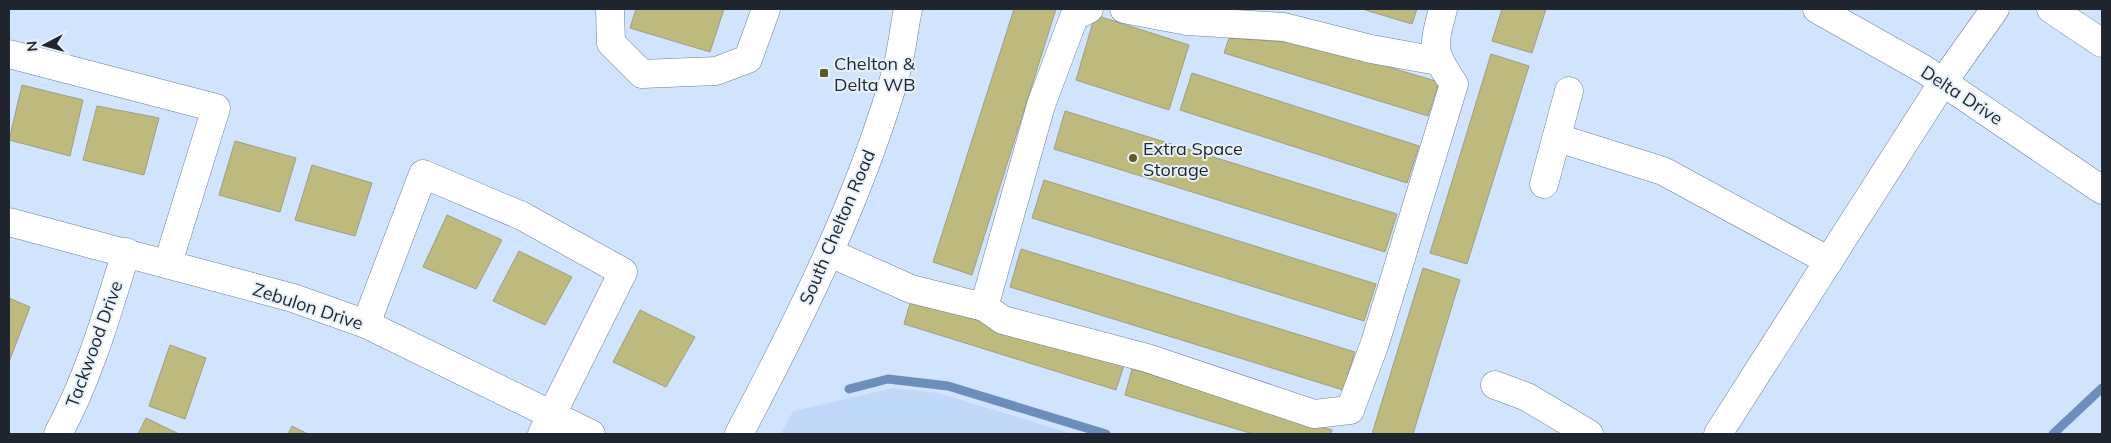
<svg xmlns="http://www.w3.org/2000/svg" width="2111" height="443" font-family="Mulish,sans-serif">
  <rect width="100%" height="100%" fill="#d0e4fd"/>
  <!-- built -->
  <polygon fill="#c1d9f8" points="894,388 938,393 1073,434 781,434 793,411"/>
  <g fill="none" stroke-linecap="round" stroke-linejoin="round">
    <!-- stream -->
    <g stroke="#6b8ebc" stroke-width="9">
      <polyline points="849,389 888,379 948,386 1106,434"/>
      <polyline points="2053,434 2102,388"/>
    </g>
  </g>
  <!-- building -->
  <g fill="#beb97d" stroke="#a19f82">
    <polygon points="636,9 724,9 710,52 630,28"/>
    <polygon points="1014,9 1056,9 972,275 933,262"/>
    <polygon points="1362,9 1417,9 1412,24"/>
    <polygon points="1502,9 1546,9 1532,53 1492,41"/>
    <polygon points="1095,15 1189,45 1169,110 1076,80"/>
    <polygon points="1229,38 1311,44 1439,82 1428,116 1224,53"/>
    <polygon points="1491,54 1529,66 1467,264 1430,253"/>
    <polygon points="1192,73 1419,146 1407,183 1180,110"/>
    <polygon points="22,85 83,100 70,156 9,140"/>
    <polygon points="97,106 159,118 144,175 83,160"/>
    <polygon points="1065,111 1397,214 1385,252 1054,149"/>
    <polygon points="235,141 296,158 280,212 219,195"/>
    <polygon points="312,165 372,183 355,236 295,220"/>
    <polygon points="1044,180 1376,284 1364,321 1032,218"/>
    <polygon points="447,215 502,240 476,289 423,267"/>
    <polygon points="1021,249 1355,352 1343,390 1010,287"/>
    <polygon points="519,251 572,277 545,325 493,301"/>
    <polygon points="1423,268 1460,280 1413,434 1372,434"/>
    <polygon points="9,298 30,307 9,362"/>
    <polygon points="911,300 1124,365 1116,390 904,324"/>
    <polygon points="640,310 695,337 666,387 613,362"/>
    <polygon points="170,345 206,358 185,419 149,406"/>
    <polygon points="1132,369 1332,430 1331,434 1253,434 1125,395"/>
    <polygon points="146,418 179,434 138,434"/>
    <polygon points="292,426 308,434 288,434"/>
  </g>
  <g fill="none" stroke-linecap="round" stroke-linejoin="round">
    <!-- minor casing -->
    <g stroke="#6e8096" stroke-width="29">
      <g id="minor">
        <polyline points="610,9 611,43 642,74 716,71 748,59 766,9"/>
        <path d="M1089 9 1074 17 1041 105 984 307 1003 320 1147 358 1314 414 1350 410 1375 343 1454 84C1431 51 1433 47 1443 9"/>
        <polyline points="1124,9 1187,21 1284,27 1371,49 1438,61"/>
        <polyline points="2051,9 2102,43"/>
        <polyline points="9,54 216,108 168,263"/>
        <polyline points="1558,138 1663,171 1829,261"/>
        <polyline points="1544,184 1569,91"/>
        <polyline points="9,222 293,298 366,324 591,434"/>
        <polyline points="830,253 911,289 984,307"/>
        <polyline points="366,324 423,174 522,216 623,272 542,434"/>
        <polyline points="1495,385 1527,397 1589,434"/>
        <path d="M58 434C89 377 107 314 126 252"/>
        <polyline points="1718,434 1943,82 1995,9"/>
      </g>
    </g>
    <!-- major casing -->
    <g stroke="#6e8096" stroke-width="29">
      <g id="major">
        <polyline points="1817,9 1925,70 2102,190"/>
        <path d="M739 434C801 316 861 197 897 69 902 49 904 28 908 9"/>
      </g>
    </g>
    <!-- minor -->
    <use href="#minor" stroke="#fff" stroke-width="28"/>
    <!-- major -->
    <use href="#major" stroke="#fff" stroke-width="28"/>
  </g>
  <!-- markers -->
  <g fill="#5f5926" stroke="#e8f0fa" stroke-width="2">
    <rect x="819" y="68" width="10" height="10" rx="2.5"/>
    <circle cx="1133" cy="158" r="5"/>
  </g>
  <g text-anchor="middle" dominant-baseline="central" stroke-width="4" stroke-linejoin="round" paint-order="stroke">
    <!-- poi labels -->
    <g font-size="18" fill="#1f262f" stroke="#e8f0fa" text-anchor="start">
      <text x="834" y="63">Chelton &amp;<tspan x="834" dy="21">Delta WB</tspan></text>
      <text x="1143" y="148">Extra Space<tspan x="1143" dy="21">Storage</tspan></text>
    </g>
    <!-- street labels -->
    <g font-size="18" fill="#1f262f" stroke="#e8f0fa">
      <text transform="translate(1962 95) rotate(33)">Delta Drive</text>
      <text transform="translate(837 227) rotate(-67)">South Chelton Road</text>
      <text transform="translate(308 306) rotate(18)">Zebulon Drive</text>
      <text transform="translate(94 344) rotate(-70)">Tackwood Drive</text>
    </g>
  </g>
  <!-- border -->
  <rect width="2111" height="443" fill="none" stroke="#1f262f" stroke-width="20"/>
  <!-- north arrow -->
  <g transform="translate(45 45) rotate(264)" stroke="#e8f0fa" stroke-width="4" paint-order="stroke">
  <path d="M0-4L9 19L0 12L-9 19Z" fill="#1f262f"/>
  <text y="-8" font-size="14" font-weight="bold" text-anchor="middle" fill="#1f262f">N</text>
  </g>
</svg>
